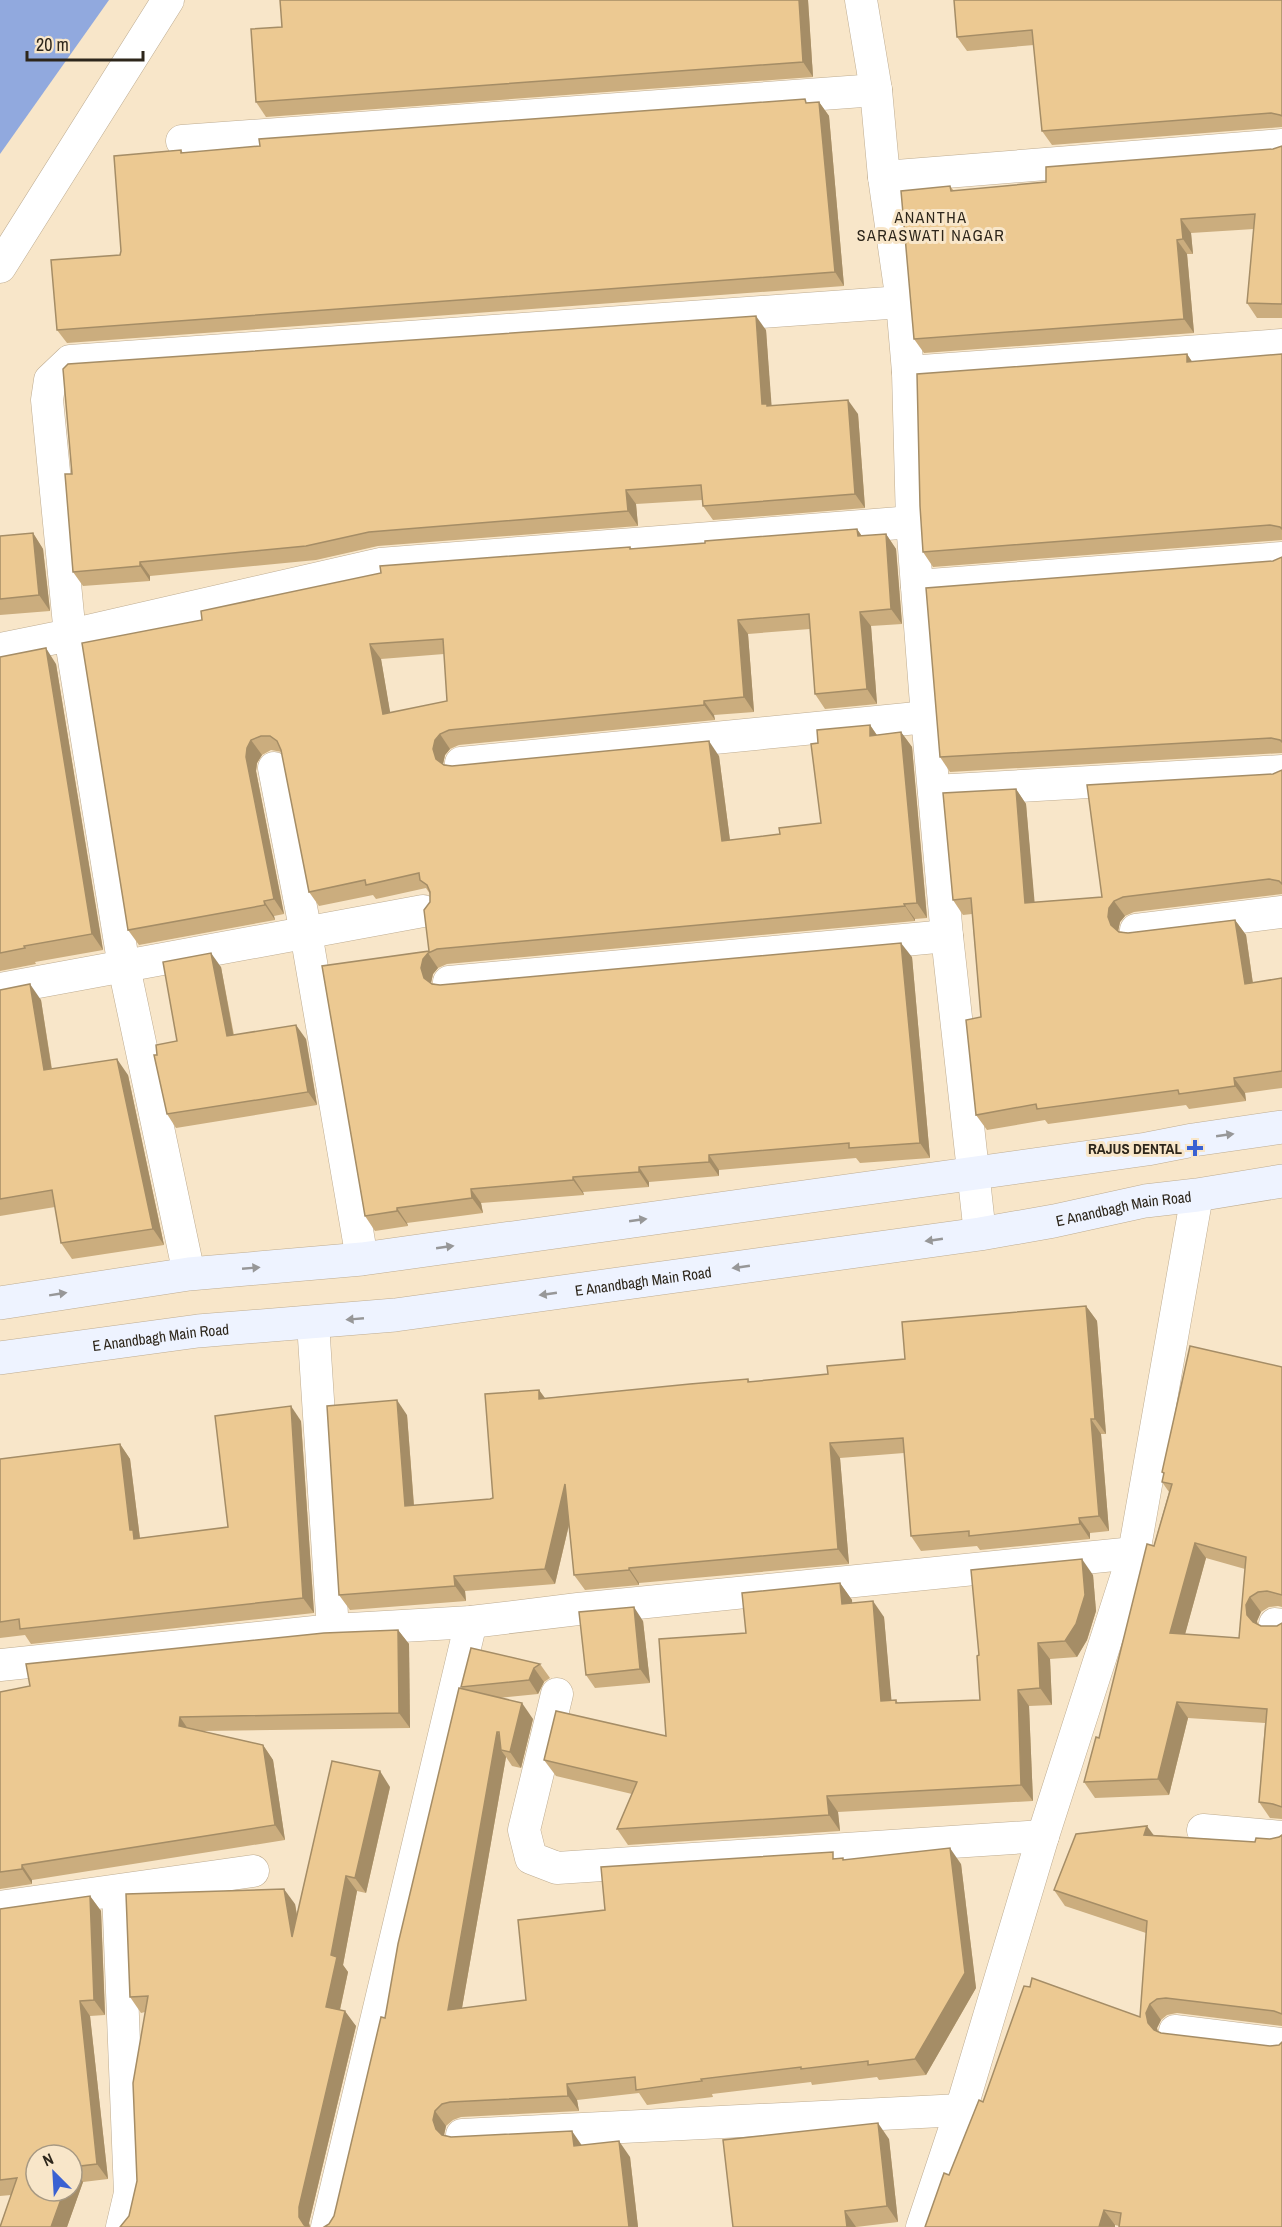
<svg xmlns="http://www.w3.org/2000/svg" width="1282" height="2227" font-family="'Archivo Narrow',sans-serif">
  <rect width="100%" height="100%" fill="#f8e6c9"/>
  <!-- water -->
  <polygon fill="#91a9de" points="0,0 109,0 0,154"/>
  <g fill="none" stroke-linecap="round" stroke-linejoin="round">
    <!-- street casing -->
    <g stroke="#beac91" stroke-width="33">
      <g id="street">
        <polyline points="861,0 876,90 884,177 902,302 908,372 912,522 927,717 947,936 980,1234"/>
        <polyline points="182,141 876,90"/>
        <polyline points="884,177 1282,145"/>
        <polyline points="0,267 168,0"/>
        <polyline points="908,372 1282,345"/>
        <polyline points="917,586 1282,558"/>
        <polyline points="0,649 70,635 380,564 912,522"/>
        <polyline points="461,763 927,717"/>
        <polyline points="274,768 306,933 362,1259"/>
        <polyline points="934,791 1282,771"/>
        <polyline points="1136,930 1282,912"/>
        <polyline points="449,982 947,936"/>
        <polyline points="0,989 423,911"/>
        <polyline points="189,1274 124,967 70,635 47,400 50,380 70,361 902,302"/>
        <polyline points="313,1323 333,1630"/>
        <polyline points="1275,1624 1282,1625"/>
        <polyline points="0,1665 333,1630 471,1622 578,1609 1134,1553"/>
        <polyline points="557,1694 524,1830 531,1858 557,1868 1043,1836"/>
        <polyline points="1203,1830 1282,1837"/>
        <polyline points="118,1891 130,2193 122,2227"/>
        <polyline points="0,1907 253,1871"/>
        <polyline points="1175,2031 1282,2044"/>
        <polyline points="462,2135 961,2110"/>
        <polyline points="327,2227 471,1622"/>
        <polyline points="922,2227 961,2110 1043,1836 1134,1553 1197,1195"/>
      </g>
    </g>
    <!-- secondary casing -->
    <g stroke="#beac91" stroke-width="34">
      <g id="secondary">
        <polyline points="0,1303 189,1274 362,1259 1147,1149 1193,1140 1282,1127"/>
        <path id="s1" d="M0 1358 198 1331 395 1315 980 1234 1054 1221 1145 1201 1197 1195 1282 1181"/>
      </g>
    </g>
    <!-- street -->
    <use href="#street" stroke="#fff" stroke-width="32"/>
    <!-- secondary -->
    <use href="#secondary" stroke="#eef3ff" stroke-width="33"/>
  </g>
  <!-- wall -->
  <g fill="#cbad7e" fill-rule="evenodd">
    <polygon points="808,0 813,77 266,117 256,102 282,27"/>
    <polygon points="1282,0 1282,127 1052,145 1042,131 1034,45 967,51 957,37"/>
    <polygon points="819,102 829,116 844,286 67,343 57,330 120,255 181,150 183,153"/>
    <polygon points="1282,146 1282,318 1257,318 1247,303 1254,229 1191,233 1193,254 1187,254 1194,333 924,353 914,339 950,186 954,191 1046,182 1273,149"/>
    <polygon points="766,330 771,406 858,414 865,508 713,520 703,506 702,500 636,504 638,526 378,546 316,560 150,576 150,581 83,586 73,572 72,474"/>
    <polygon points="1187,354 1192,362 1282,354 1282,540 933,567 923,552"/>
    <path d="M857 529 862 536 886 534 896 549 902 624 871 626 877 704 825 709 815 694 810 629 748 634 754 712 714 715 715 720 459 745 450 749 445 755 443 764 452 766 719 756 730 840 780 834 821 823 818 743 870 725 877 735 901 732 912 747 927 918 915 919V921L447 964 438 968 433 974 431 983 440 985 912 957 930 1158 860 1163 856 1158 719 1170V1176L649 1182V1187L583 1192 584 1195 481 1203 483 1213 407 1223 408 1226 375 1231 365 1216 322 966 429 951 430 894 426 888 376 899 373 895 319 906 309 892 282 752 271 750 262 755 257 763 256 771 284 914 274 916 275 920 139 945 128 930 82 643 630 547 632 549 705 543ZM444 654 447 701 390 713 381 659Z"/>
    <polygon points="33,533 43,549 50,611 0,615 0,536"/>
    <polygon points="1282,557 1282,753 950,772 940,757 1273,561"/>
    <polygon points="0,657 56,664 103,950 35,962 36,964 0,971"/>
    <polygon points="1282,770 1282,894 1134,912 1125,916 1120,922 1118,931 1128,933 1235,920 1246,935 1253,983 1282,978 1282,1088 1245,1093 1246,1101 1189,1109 1186,1105 1048,1124 1045,1120 987,1130 976,1115 981,1017 972,914 963,915 953,900 1016,789 1026,804 1034,902 1102,897 1273,774"/>
    <polygon points="221,967 234,1035 306,1039 317,1105 176,1128 167,1114 157,1055 177,1041"/>
    <polygon points="0,990 41,1000 52,1069 128,1075 164,1245 72,1259 61,1243 55,1207 0,1216"/>
    <polygon points="1086,1306 1097,1321 1106,1434 1101,1434 1109,1531 1090,1533 1090,1539 980,1550 977,1546 921,1551 911,1536 904,1453 840,1458 849,1564 639,1583 639,1585 585,1590 574,1575 569,1525 555,1584 465,1591 466,1601 350,1610 339,1595 407,1415 414,1505 490,1499 493,1498 539,1390 545,1398 748,1379 750,1382 828,1374 905,1359"/>
    <path d="M1282 1367V1607L1278 1606 1269 1607 1261 1612 1257 1621 1258 1625 1261 1626H1277L1282 1623V1819L1270 1818 1259 1802 1265 1723 1188 1718 1169 1795 1095 1798 1084 1782 1099 1738 1169 1492 1162 1482 1164 1474 1162 1472ZM1206 1558 1245 1569 1239 1638 1185 1634Z"/>
    <polygon points="301,1421 314,1613 31,1644 25,1635 0,1638 0,1459 120,1444 130,1459 140,1538 228,1527"/>
    <polygon points="1093,1575 1096,1611 1087,1640 1077,1657 1050,1659 1052,1705 1029,1706 1033,1801 838,1812 840,1831 628,1845 617,1829 632,1794 556,1776 544,1760 666,1736 746,1633 840,1583 852,1600 852,1603 884,1617 891,1700 896,1700 898,1703 980,1700 979,1655"/>
    <polygon points="643,1621 650,1683 595,1688 586,1675"/>
    <polygon points="398,1630 409,1644 410,1728 202,1731 263,1745 273,1760 285,1840 32,1880 32,1884 0,1889 0,1692"/>
    <polygon points="540,1664 550,1678 544,1682 538,1694 499,1698 533,1719 521,1768 512,1766 506,1757 462,2008 526,2000 605,1910 837,1858 845,1860 961,1864 976,1988 926,2075 879,2080 877,2077 812,2085 811,2082 712,2094 713,2097 647,2105 639,2093 577,2100 579,2111 461,2117 453,2120 446,2126 444,2135 451,2137 582,2145 630,2157 638,2227 324,2227 329,2224 334,2216 385,2018 463,1689 461,1687"/>
    <polygon points="390,1787 366,1893 357,1891 343,1965 348,1972 340,2010 356,2026 309,2223 310,2227 120,2227 129,2216 137,2181 145,2012 141,2013 130,1997 295,1904 297,1915"/>
    <polygon points="1153,1835 1255,1842 1279,1837 1282,1835 1282,2026 1177,2013 1167,2015 1161,2020 1157,2028 1158,2032 1119,2226 1115,2225 1115,2227 925,2227 983,2102 1140,2017 1146,1933 1065,1906 1054,1890"/>
    <polygon points="90,1896 101,1911 105,2015 90,2016 108,2179 83,2182 67,2227 0,2227 11,2195 0,2196 0,1909"/>
    <polygon points="889,2139 898,2222 856,2227 733,2227"/>
  </g>
  <!-- shaded-wall -->
  <g fill="#a58d66">
    <polygon points="799,0 808,0 813,77 803,62"/>
    <polygon points="819,102 829,116 844,286 835,272"/>
    <polygon points="1181,219 1191,233 1193,254 1183,239"/>
    <polygon points="1177,240 1187,254 1194,333 1184,319"/>
    <polygon points="756,316 766,330 772,411 762,404"/>
    <polygon points="1187,354 1197,369 1187,362"/>
    <polygon points="848,400 858,414 865,508 855,494"/>
    <polygon points="626,490 636,504 638,526 628,511"/>
    <polygon points="857,529 867,544 858,536"/>
    <polygon points="33,533 43,549 50,611 39,595"/>
    <polygon points="886,534 896,549 902,624 891,609"/>
    <polygon points="140,562 150,576 150,581 140,566"/>
    <polygon points="860,612 871,626 877,704 867,689"/>
    <polygon points="738,620 748,634 754,712 744,697"/>
    <polygon points="370,644 381,659 393,729 383,714"/>
    <polygon points="46,648 56,664 103,950 92,934"/>
    <polygon points="704,701 714,715 715,720 704,705"/>
    <polygon points="870,725 880,740 870,736"/>
    <polygon points="901,732 912,747 927,918 917,903"/>
    <polygon points="440,734 450,749 445,755 443,764 436,759 433,749 435,740"/>
    <polygon points="251,740 262,755 257,763 256,771 284,914 274,899 246,757 247,748"/>
    <polygon points="709,741 719,756 732,856 722,841"/>
    <polygon points="1016,789 1026,804 1036,918 1025,903"/>
    <polygon points="264,901 274,916 275,920 265,905"/>
    <polygon points="1114,901 1125,916 1120,922 1118,932 1111,925 1108,917 1109,908"/>
    <polygon points="904,904 915,919 915,921 905,906"/>
    <polygon points="1235,920 1246,935 1255,999 1245,984"/>
    <polygon points="901,943 912,957 930,1158 920,1143"/>
    <polygon points="211,953 221,967 236,1050 227,1036"/>
    <polygon points="428,953 438,968 433,974 431,983 424,978 421,968 423,959"/>
    <polygon points="30,984 41,1000 54,1085 44,1070"/>
    <polygon points="296,1025 306,1039 317,1105 308,1092"/>
    <polygon points="117,1059 128,1075 164,1245 153,1229"/>
    <polygon points="1234,1078 1245,1093 1246,1101 1235,1086"/>
    <polygon points="709,1155 719,1170 719,1176 709,1162"/>
    <polygon points="639,1167 649,1182 649,1187 639,1172"/>
    <polygon points="573,1177 583,1192 584,1195 573,1180"/>
    <polygon points="471,1189 481,1203 483,1213 472,1198"/>
    <polygon points="397,1208 407,1223 408,1226 397,1211"/>
    <polygon points="1086,1306 1097,1321 1106,1434 1095,1419"/>
    <polygon points="539,1390 549,1404 539,1399"/>
    <polygon points="397,1400 407,1415 415,1521 405,1506"/>
    <polygon points="291,1406 301,1421 314,1613 303,1598"/>
    <polygon points="1091,1419 1101,1434 1109,1531 1099,1516"/>
    <polygon points="830,1443 840,1458 849,1564 838,1549"/>
    <polygon points="120,1444 130,1459 140,1539 134,1539 130,1530"/>
    <polygon points="565,1484 575,1499 555,1584 545,1569"/>
    <polygon points="1079,1518 1090,1533 1090,1539 1080,1524"/>
    <polygon points="1195,1543 1206,1558 1181,1649 1170,1633"/>
    <polygon points="1082,1559 1093,1575 1096,1611 1087,1640 1077,1657 1065,1641"/>
    <polygon points="629,1568 639,1583 639,1585 629,1570"/>
    <polygon points="454,1576 465,1591 466,1601 455,1586"/>
    <polygon points="840,1583 852,1600 853,1620 842,1604"/>
    <polygon points="1250,1597 1261,1612 1257,1621 1258,1630 1247,1615 1246,1605"/>
    <polygon points="873,1601 884,1617 893,1717 881,1701"/>
    <polygon points="634,1607 643,1621 650,1683 640,1669"/>
    <polygon points="398,1630 409,1644 410,1728 399,1713"/>
    <polygon points="1038,1643 1050,1659 1052,1705 1040,1688"/>
    <polygon points="534,1668 544,1682 538,1694 529,1680"/>
    <polygon points="1018,1690 1029,1706 1033,1801 1021,1785"/>
    <polygon points="1177,1702 1188,1718 1169,1795 1158,1779"/>
    <polygon points="522,1703 533,1719 521,1768 510,1752"/>
    <polygon points="180,1717 190,1732 179,1726"/>
    <polygon points="497,1732 508,1747 501,1750 506,1757 459,2025 448,2010"/>
    <polygon points="263,1745 273,1760 285,1840 275,1825"/>
    <polygon points="380,1771 390,1787 366,1893 355,1878"/>
    <polygon points="827,1796 838,1812 840,1831 829,1815"/>
    <polygon points="1147,1826 1158,1841 1144,1835"/>
    <polygon points="950,1848 961,1864 976,1988 926,2075 915,2059"/>
    <polygon points="22,1865 32,1880 32,1884 22,1869"/>
    <polygon points="346,1876 357,1891 343,1965 348,1972 337,2023 326,2007 331,1955"/>
    <polygon points="284,1889 295,1904 303,1952 292,1937"/>
    <polygon points="90,1896 101,1911 105,2015 94,2000"/>
    <polygon points="80,2001 90,2016 108,2179 97,2164"/>
    <polygon points="1150,2004 1161,2020 1157,2028 1159,2039 1148,2023 1146,2013"/>
    <polygon points="345,2011 356,2026 309,2223 310,2227 306,2227 299,2217 299,2207"/>
    <polygon points="567,2084 577,2100 579,2111 568,2096"/>
    <polygon points="435,2111 446,2126 444,2135 447,2144 436,2129 433,2120"/>
    <polygon points="878,2123 889,2139 898,2222 887,2206"/>
    <polygon points="572,2131 583,2147 574,2146"/>
    <polygon points="619,2141 630,2157 638,2227 629,2227"/>
    <polygon points="72,2167 83,2182 67,2227 51,2227 64,2191 72,2191"/>
    <polygon points="1104,2210 1115,2225 1115,2227 1099,2227"/>
    <polygon points="845,2211 856,2227 847,2227"/>
  </g>
  <!-- building -->
  <g fill="#ecc992" stroke="#a58d66" stroke-width="1.5" fill-rule="evenodd">
    <polygon points="280,0 799,0 803,62 256,102 251,29 282,27"/>
    <polygon points="954,0 1282,0 1282,116 1280,115 1271,113 1042,131 1032,30 957,37"/>
    <polygon points="805,99 806,103 819,102 835,272 57,330 51,260 120,255 121,251 114,156 181,150 181,153 260,146 259,139"/>
    <polygon points="1282,146 1282,304 1247,303 1255,214 1181,219 1183,239 1177,240 1184,319 914,339 901,191 950,186 951,191 1046,182 1046,167 1273,149"/>
    <polygon points="756,316 762,404 767,404 767,406 848,400 855,494 703,506 701,485 626,490 628,511 369,532 306,546 140,562 140,566 73,572 65,474 72,474 63,369 68,364"/>
    <polygon points="1187,354 1187,362 1282,354 1282,529 1280,527 1270,525 923,552 920,506 917,374"/>
    <path d="M857 529 858 536 886 534 891 609 860 612 867 689 815 694 809 614 738 620 744 697 704 701V705L449 730 440 734 435 740 433 749 436 759 444 765 452 766 709 741 722 841 780 834 779 828 821 823 811 744 818 743 817 730 870 725V736L901 732 917 903 904 904 905 906 437 949 428 953 423 959 421 968 424 978 432 984 440 985 901 943 920 1143 849 1148V1143L709 1155V1162L639 1167V1172L573 1177V1180L471 1189 472 1198 397 1208V1211L365 1216 322 966 429 951 424 910 430 902V892L427 885 420 880 419 873 366 885 365 880 309 892 281 750 277 741 270 736H261L251 740 247 748 246 757 274 899 264 901 265 905 128 930 82 643 202 620 201 611 381 573 380 566 630 547V549L705 543V541ZM443 639 447 701 383 714 370 644Z"/>
    <polygon points="33,533 39,595 0,599 0,536"/>
    <polygon points="1282,557 1282,742 1280,740 1271,738 940,757 926,588 1273,561"/>
    <polygon points="46,648 92,934 24,946 25,948 0,953 0,657"/>
    <polygon points="1282,770 1282,884 1279,881 1269,879 1123,897 1114,901 1109,908 1108,917 1111,925 1119,932 1128,933 1235,920 1245,984 1282,978 1282,1071 1234,1078 1235,1086 1179,1094 1178,1090 1037,1109 1036,1104 976,1115 966,1020 981,1017 971,898 953,900 943,793 1016,789 1025,903 1102,897 1087,785 1273,774"/>
    <polygon points="211,953 227,1036 296,1025 308,1092 167,1114 154,1055 157,1055 156,1045 177,1041 163,962"/>
    <polygon points="30,984 44,1070 117,1059 153,1229 61,1243 52,1190 0,1199 0,990"/>
    <polygon points="1086,1306 1095,1419 1091,1419 1099,1516 1079,1518 1080,1524 969,1536 969,1531 911,1536 903,1438 830,1443 838,1549 629,1568 629,1570 574,1575 565,1484 545,1569 454,1576 455,1586 339,1595 327,1406 397,1400 405,1506 490,1499 493,1498 485,1394 539,1390 539,1399 690,1384 748,1379 748,1382 828,1374 827,1366 905,1359 902,1322"/>
    <path d="M1190 1346 1282 1367V1595L1267 1591 1258 1592 1250 1597 1246 1605 1247 1615 1253 1622 1261 1626H1277L1282 1623V1807L1273 1804 1259 1802 1267 1709 1177 1702 1158 1779 1084 1782 1096 1737 1099 1738 1147 1544 1154 1546 1172 1484 1162 1482 1164 1473 1162 1472ZM1195 1543 1246 1557 1239 1638 1170 1633Z"/>
    <polygon points="291,1406 303,1598 20,1629 19,1619 0,1622 0,1459 120,1444 130,1530 133,1530 134,1539 228,1527 215,1416"/>
    <polygon points="1082,1559 1085,1595 1076,1624 1065,1641 1038,1643 1040,1688 1018,1690 1021,1785 827,1796 829,1815 617,1829 637,1782 544,1760 556,1711 666,1736 659,1639 746,1633 742,1593 840,1583 842,1604 873,1601 881,1701 896,1700 896,1703 980,1700 977,1656 979,1655 971,1570"/>
    <polygon points="634,1607 640,1669 586,1675 579,1612"/>
    <polygon points="398,1630 399,1713 180,1717 179,1726 263,1745 275,1825 22,1865 22,1869 0,1872 0,1692 30,1686 26,1664 324,1633"/>
    <polygon points="471,1648 540,1664 534,1668 529,1680 461,1687"/>
    <polygon points="459,1688 522,1703 510,1752 501,1750 499,1732 497,1732 448,2010 526,2000 518,1920 605,1910 601,1867 833,1852 833,1859 843,1858 843,1860 950,1848 965,1973 915,2059 868,2065 868,2061 801,2069 801,2067 701,2079 702,2081 636,2090 635,2077 567,2084 568,2096 450,2102 442,2104 435,2111 433,2120 436,2129 442,2135 451,2137 572,2131 574,2146 619,2141 629,2227 324,2227 329,2224 334,2216 381,2017 385,2018 398,1944"/>
    <polygon points="332,1761 380,1771 355,1878 346,1876 331,1955 337,1957 326,2007 345,2011 299,2207 299,2217 304,2225 308,2227 120,2227 129,2216 137,2181 133,2083 148,1996 130,1997 126,1894 284,1889 292,1937"/>
    <polygon points="1147,1826 1144,1835 1255,1842 1256,1838 1270,1839 1279,1837 1282,1835 1282,2014 1274,2011 1166,1998 1157,1999 1150,2004 1146,2013 1148,2023 1154,2030 1161,2033 1270,2046 1279,2045 1282,2042 1282,2227 1119,2227 1121,2213 1104,2210 1099,2227 925,2227 944,2173 949,2175 979,2100 983,2102 1024,1986 1030,1987 1032,1978 1140,2017 1147,1921 1054,1890 1076,1834"/>
    <polygon points="90,1896 94,2000 80,2001 97,2164 72,2167 72,2168 72,2155 36,2155 36,2191 64,2191 51,2227 0,2227 17,2178 0,2180 0,1909"/>
    <polygon points="878,2123 887,2206 845,2211 847,2227 733,2227 723,2140"/>
  </g>
  <!-- one-way arrows -->
  <defs><path id="oneway-solid" d="M-6-.8H1V-3.2L6.5 0L1 3.2V.8H-6Z" transform="scale(1.5)"/></defs>
  <g fill="#979798">
    <use href="#oneway-solid" transform="translate(1225 1135) rotate(-8)"/>
    <use href="#oneway-solid" transform="translate(638 1220) rotate(-8)"/>
    <use href="#oneway-solid" transform="translate(934 1240) rotate(172)"/>
    <use href="#oneway-solid" transform="translate(445 1247) rotate(-8)"/>
    <use href="#oneway-solid" transform="translate(741 1267) rotate(172)"/>
    <use href="#oneway-solid" transform="translate(251 1268) rotate(-5)"/>
    <use href="#oneway-solid" transform="translate(58 1294) rotate(-9)"/>
    <use href="#oneway-solid" transform="translate(548 1294) rotate(172)"/>
    <use href="#oneway-solid" transform="translate(355 1319) rotate(175)"/>
  </g>
  <!-- markers -->
  <path fill="#3a61d2" stroke="#f8e6c9" stroke-width="2" d="M1192 1139h6v6h6v6h-6v6h-6v-6h-6v-6h6z"/>
  <g text-anchor="middle" dominant-baseline="central" stroke-width="6" stroke-linejoin="round" paint-order="stroke">
    <!-- poi labels -->
    <g font-size="15" font-weight="bold" fill="#2d261b" stroke="#f8e6c9" text-anchor="end">
      <text x="1182" y="1148">RAJUS DENTAL</text>
    </g>
    <!-- street labels -->
    <g font-size="15" fill="#2d261b" stroke="#f8e6c9">
      <text stroke="none"><textPath href="#s1" startOffset="1134">E Anandbagh Main Road</textPath></text>
      <text stroke="none"><textPath href="#s1" startOffset="648">E Anandbagh Main Road</textPath></text>
      <text stroke="none"><textPath href="#s1" startOffset="162">E Anandbagh Main Road</textPath></text>
    </g>
    <!-- neighbourhood labels -->
    <g font-size="16" letter-spacing="1.5" fill="#2d261b" stroke="#f8e6c9">
      <text x="931" y="217">ANANTHA<tspan x="931" dy="18">SARASWATI NAGAR</tspan></text>
    </g>
  </g>
  <!-- north arrow -->
  <g transform="translate(54 2173) rotate(336)"><circle r="28" fill="#f8e6c9" stroke="#a79983" stroke-width="1.5"/>
  <path d="M0-4.5L10 22L0 15L-10 22Z" fill="#3a61d2"/>
  <text y="-9" font-size="16" font-weight="bold" text-anchor="middle" fill="#2d261b">N</text>
  </g>
  <!-- scale -->
  <path d="M27 51v9h116v-9" fill="none" stroke="#2d261b" stroke-width="3"/>
  <text x="36" y="51" font-size="18" fill="#2d261b" stroke="#f8e6c9" stroke-width="4.5" paint-order="stroke">20 m</text>
</svg>
